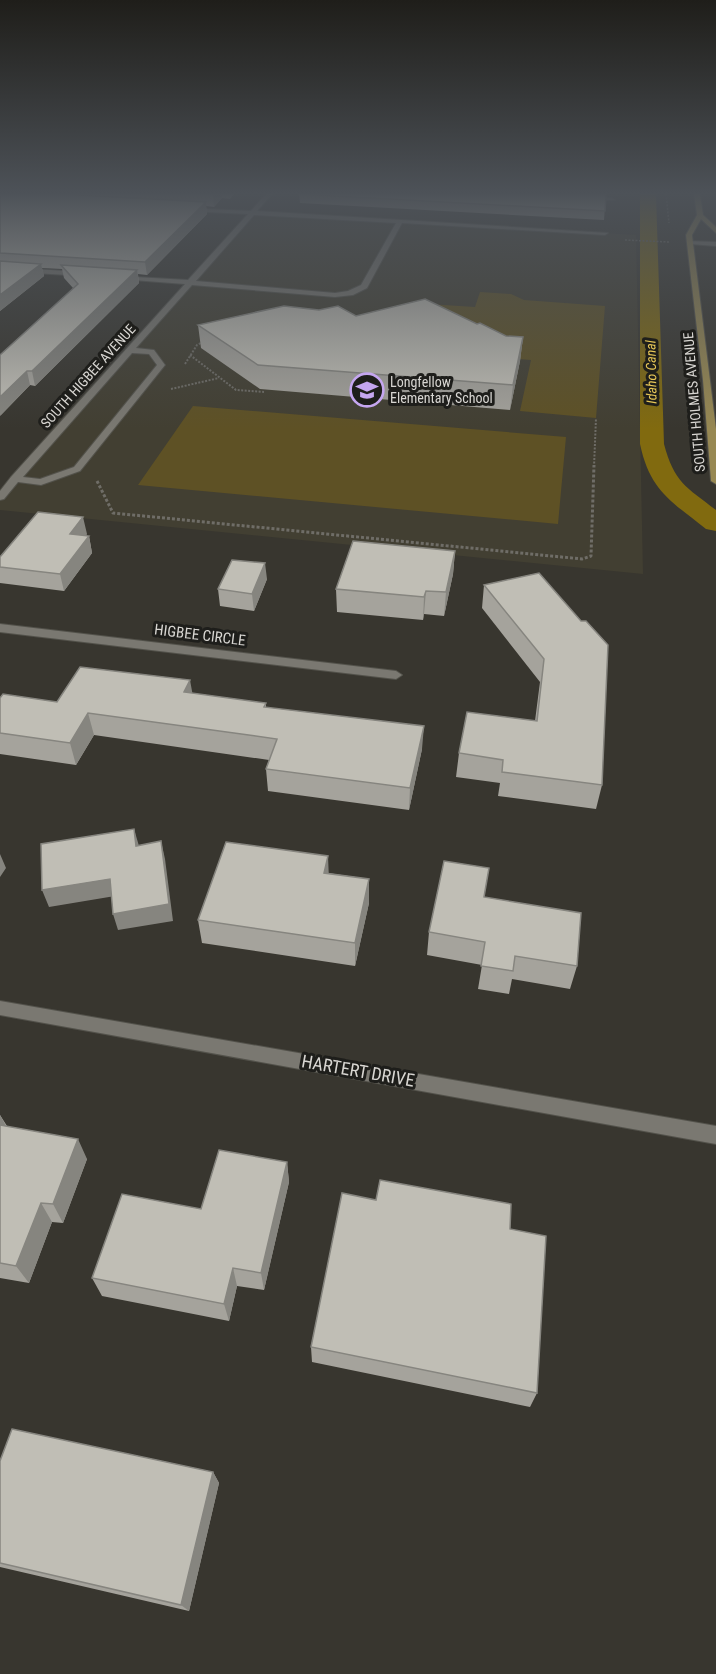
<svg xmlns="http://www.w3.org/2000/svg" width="716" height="1674" font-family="'Roboto Condensed',sans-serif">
  <rect width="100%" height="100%" fill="#38362f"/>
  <path fill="#423f32" d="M 251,213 L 636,235 L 643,574 L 0,510 L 0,498 Z"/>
  <path fill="#5e5125" d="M 480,292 L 511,294 L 524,300 L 605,306 L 596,418 L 520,411 L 531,360 L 505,358 L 428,304 L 475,307 Z
    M 193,406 L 566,437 L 558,524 L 138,485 Z"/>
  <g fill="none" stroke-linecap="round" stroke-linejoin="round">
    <path fill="#816a0f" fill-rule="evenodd" d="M 640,194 L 656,194 L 664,444 C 674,482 686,487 716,510 L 716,531 L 706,529 C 671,501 650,491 640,444 Z"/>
    <g stroke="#53524b" stroke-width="2">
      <path id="minor" d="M 266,194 L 272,194 L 257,211 L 608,233 L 605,235 L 402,223 L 367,288 L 353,295 L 335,297 L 192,285 L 136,348 L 154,350 L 165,365 L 80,471 L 41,485 L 18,482 L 4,499 L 0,500 L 0,491 L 11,477 L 185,284 L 120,279 L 118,276 L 188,280 L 248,214 L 186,211 L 184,208 L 251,211 ZM 254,215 L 396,223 L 361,285 L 348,291 L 335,293 L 196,281 ZM 132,353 L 149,354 L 157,365 L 74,467 L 40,479 L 23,477 Z
        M 583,197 L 612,198 L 615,200 L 585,200 Z
        M 688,241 L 716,242 L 716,246 L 690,244 Z
        M 0,267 L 84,272 L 87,274 L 84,276 L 0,271 Z
        M 0,624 L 396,671 L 402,675 L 396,679 L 0,632 Z
        M 0,1001 L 716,1126 L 716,1144 L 0,1015 Z"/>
    </g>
    <g stroke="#53524b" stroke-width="2">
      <path id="major" d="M 694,194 L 700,194 L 703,215 L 716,227 L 716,233 L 701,219 L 692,235 L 716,429 L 716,484 L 711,481 L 703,380 L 686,235 L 697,215 Z"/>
    </g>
    <path stroke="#6f6d67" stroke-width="1.5" stroke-dasharray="2 1.5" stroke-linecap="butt" d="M 666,194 L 669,223
      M 625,240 L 669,242"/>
    <path stroke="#6f6d67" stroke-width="2" stroke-dasharray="2 1.5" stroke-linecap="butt" d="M 190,355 L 236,390 L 264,392
      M 185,364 L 197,345 L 203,342
      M 171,389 L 219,378
      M 594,467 L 596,418"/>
    <path stroke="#6f6d67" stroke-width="3" stroke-dasharray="3 2" stroke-linecap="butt" d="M 97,481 L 113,513 L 582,559 L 591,556 L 594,465"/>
    <use href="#minor" fill="#7a7871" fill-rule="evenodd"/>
    <use href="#major" fill="#978853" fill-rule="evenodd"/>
  </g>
  <path fill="#a5a39c" d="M 0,194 L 234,194 L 230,199 L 222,198 L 214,207 L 206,206 L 207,214 L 147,275 L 138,274 L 139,283 L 35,386 L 30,385 L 0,416 L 73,288 L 64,278 L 62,269 L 42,268 L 44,276 L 0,311 Z
    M 299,194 L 606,194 L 604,220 L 300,203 Z
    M 356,316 L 477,324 L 506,336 L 523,337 L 520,361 L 510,410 L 260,389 L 201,348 L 198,325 Z
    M 87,534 L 85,536 L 89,536 L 92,553 L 64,591 L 0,583 L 0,557 Z
    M 455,551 L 453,574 L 444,616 L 424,614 L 423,620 L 337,612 L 336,589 Z
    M 539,573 L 602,785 L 596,809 L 498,796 L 500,783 L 456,777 L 459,753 L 535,721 L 540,682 L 482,608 L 484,585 Z
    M 267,579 L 254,611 L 220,606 L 218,589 Z
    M 192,693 L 266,703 L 266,707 L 422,749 L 409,810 L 268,791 L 266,769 L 269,760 L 94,735 L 76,765 L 0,754 L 0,698 L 57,702 Z
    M 328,873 L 369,879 L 369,903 L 355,966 L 202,943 L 198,920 Z
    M 485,897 L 577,966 L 570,989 L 512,979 L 509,994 L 478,989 L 482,965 L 427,955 L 429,932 Z
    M 0,1115 L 7,1126 L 87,1159 L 63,1223 L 52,1222 L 29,1283 L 0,1278 Z
    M 287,1162 L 289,1182 L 264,1290 L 237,1286 L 229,1321 L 102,1296 L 92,1278 L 201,1209 Z
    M 510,1229 L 537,1393 L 530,1407 L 312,1362 L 311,1347 Z
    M 0,1461 L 213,1472 L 219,1483 L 189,1611 L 0,1567 Z"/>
  <path fill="#86857f" d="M 214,194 L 222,194 L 222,198 L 214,207 L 213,195 Z
    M 206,202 L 207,214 L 147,275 L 145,262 Z
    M 41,264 L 44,276 L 0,311 L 0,295 Z
    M 137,270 L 139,283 L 35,386 L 32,371 Z
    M 523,337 L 520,361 L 510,410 L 513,385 Z
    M 27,371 L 30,385 L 0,416 L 0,397 Z
    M 83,517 L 87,534 L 74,551 L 70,534 Z
    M 89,536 L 92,553 L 64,591 L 60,574 Z
    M 455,551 L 453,574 L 444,616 L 446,592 Z
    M 265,563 L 267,579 L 254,611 L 252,594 Z
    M 426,591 L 424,614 L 423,620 L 424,597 Z
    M 190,680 L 194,702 L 184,692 Z
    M 88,713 L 94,735 L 76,765 L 70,743 Z
    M 424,726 L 422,749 L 409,810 L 410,788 Z
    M 134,829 L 139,846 L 136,846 Z
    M 161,841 L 165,859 L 173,921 L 118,930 L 113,914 Z
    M 0,854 L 6,868 L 0,877 Z
    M 328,856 L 329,880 L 324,873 Z
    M 110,879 L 115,896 L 49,907 L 42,890 Z
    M 369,879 L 369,903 L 355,966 L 355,943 Z
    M 0,1115 L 11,1135 L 0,1133 Z
    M 78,1139 L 87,1159 L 63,1223 L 53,1204 Z
    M 287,1162 L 289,1182 L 264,1290 L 261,1273 Z
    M 41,1203 L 52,1222 L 29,1283 L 16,1266 Z
    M 233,1268 L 237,1286 L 229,1321 L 224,1304 Z
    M 213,1472 L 219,1483 L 189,1611 L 181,1605 Z"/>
  <path fill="#c0beb5" stroke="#86857f" stroke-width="1.5" d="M 0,194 L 58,194 L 206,202 L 145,262 L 0,253 Z
    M 299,194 L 593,194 L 606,195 L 605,211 Z
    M 0,261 L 41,264 L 0,295 Z
    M 61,265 L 137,270 L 32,371 L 27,371 L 0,397 L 0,355 L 78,284 Z
    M 425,299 L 477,324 L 480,323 L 506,336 L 523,337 L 513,385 L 258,365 L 198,325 L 284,306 L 319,310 L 338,306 L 356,316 Z
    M 38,512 L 83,517 L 70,534 L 89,536 L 60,574 L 0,567 L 0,557 Z
    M 353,541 L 455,551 L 446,592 L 426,591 L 424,597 L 336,589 Z
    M 232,560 L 265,563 L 252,594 L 218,589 Z
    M 539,573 L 581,621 L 586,621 L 608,645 L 602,785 L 502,772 L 503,760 L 459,753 L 467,712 L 537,721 L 544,659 L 484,585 Z
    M 80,667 L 190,680 L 184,692 L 266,703 L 264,707 L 424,726 L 410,788 L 266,769 L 277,739 L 88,713 L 70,743 L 0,733 L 0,698 L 3,694 L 57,702 Z
    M 134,829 L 136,846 L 161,841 L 169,904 L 113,914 L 110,879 L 42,890 L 41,844 Z
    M 226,842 L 328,856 L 324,873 L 369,879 L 355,943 L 198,920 Z
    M 444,861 L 489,868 L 484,897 L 581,913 L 577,966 L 515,956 L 513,971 L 481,966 L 485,942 L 429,932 Z
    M 0,1125 L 78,1139 L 53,1204 L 41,1203 L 16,1266 L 0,1263 Z
    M 219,1150 L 287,1162 L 261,1273 L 233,1268 L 224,1304 L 92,1278 L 122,1194 L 201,1209 Z
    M 380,1180 L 511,1204 L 510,1229 L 546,1236 L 537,1393 L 311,1347 L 342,1193 L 376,1200 Z
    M 12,1429 L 213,1472 L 181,1605 L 0,1563 L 0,1461 Z"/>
  <linearGradient id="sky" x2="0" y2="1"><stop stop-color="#1f1e1a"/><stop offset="0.45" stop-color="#4d5258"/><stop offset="1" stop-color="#4d5258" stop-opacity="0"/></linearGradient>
  <rect width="716" height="429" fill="url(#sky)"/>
  <defs>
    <g id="school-ring" transform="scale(1.725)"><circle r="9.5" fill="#1e1e1b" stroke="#c5a6f0" stroke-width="1.5"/><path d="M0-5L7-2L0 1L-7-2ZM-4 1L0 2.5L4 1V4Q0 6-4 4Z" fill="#c5a6f0"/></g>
  </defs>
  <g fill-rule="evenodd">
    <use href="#school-ring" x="367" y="390"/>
  </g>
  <g text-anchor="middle" stroke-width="6" stroke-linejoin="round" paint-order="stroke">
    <g font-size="14" font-style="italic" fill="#e6c657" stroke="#1e1e1b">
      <text transform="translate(651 372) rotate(-91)" y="5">Idaho Canal</text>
    </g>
    <g font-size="14" fill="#d8d6d2" stroke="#1e1e1b">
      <text transform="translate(88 376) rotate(-48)" y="5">SOUTH HIGBEE AVENUE</text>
      <text transform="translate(694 402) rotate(-95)" y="5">SOUTH HOLMES AVENUE</text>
    </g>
    <g font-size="14" fill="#d8d6d2" stroke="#1e1e1b" text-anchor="start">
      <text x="390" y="387">Longfellow<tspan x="390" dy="16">Elementary School</tspan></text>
    </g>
    <g font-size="15" fill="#d8d6d2" stroke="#1e1e1b">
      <text transform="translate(200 635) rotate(7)" y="5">HIGBEE CIRCLE</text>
    </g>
    <g font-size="18" fill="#d8d6d2" stroke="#1e1e1b">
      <text transform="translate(358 1071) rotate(10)" y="6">HARTERT DRIVE</text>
    </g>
  </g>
</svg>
